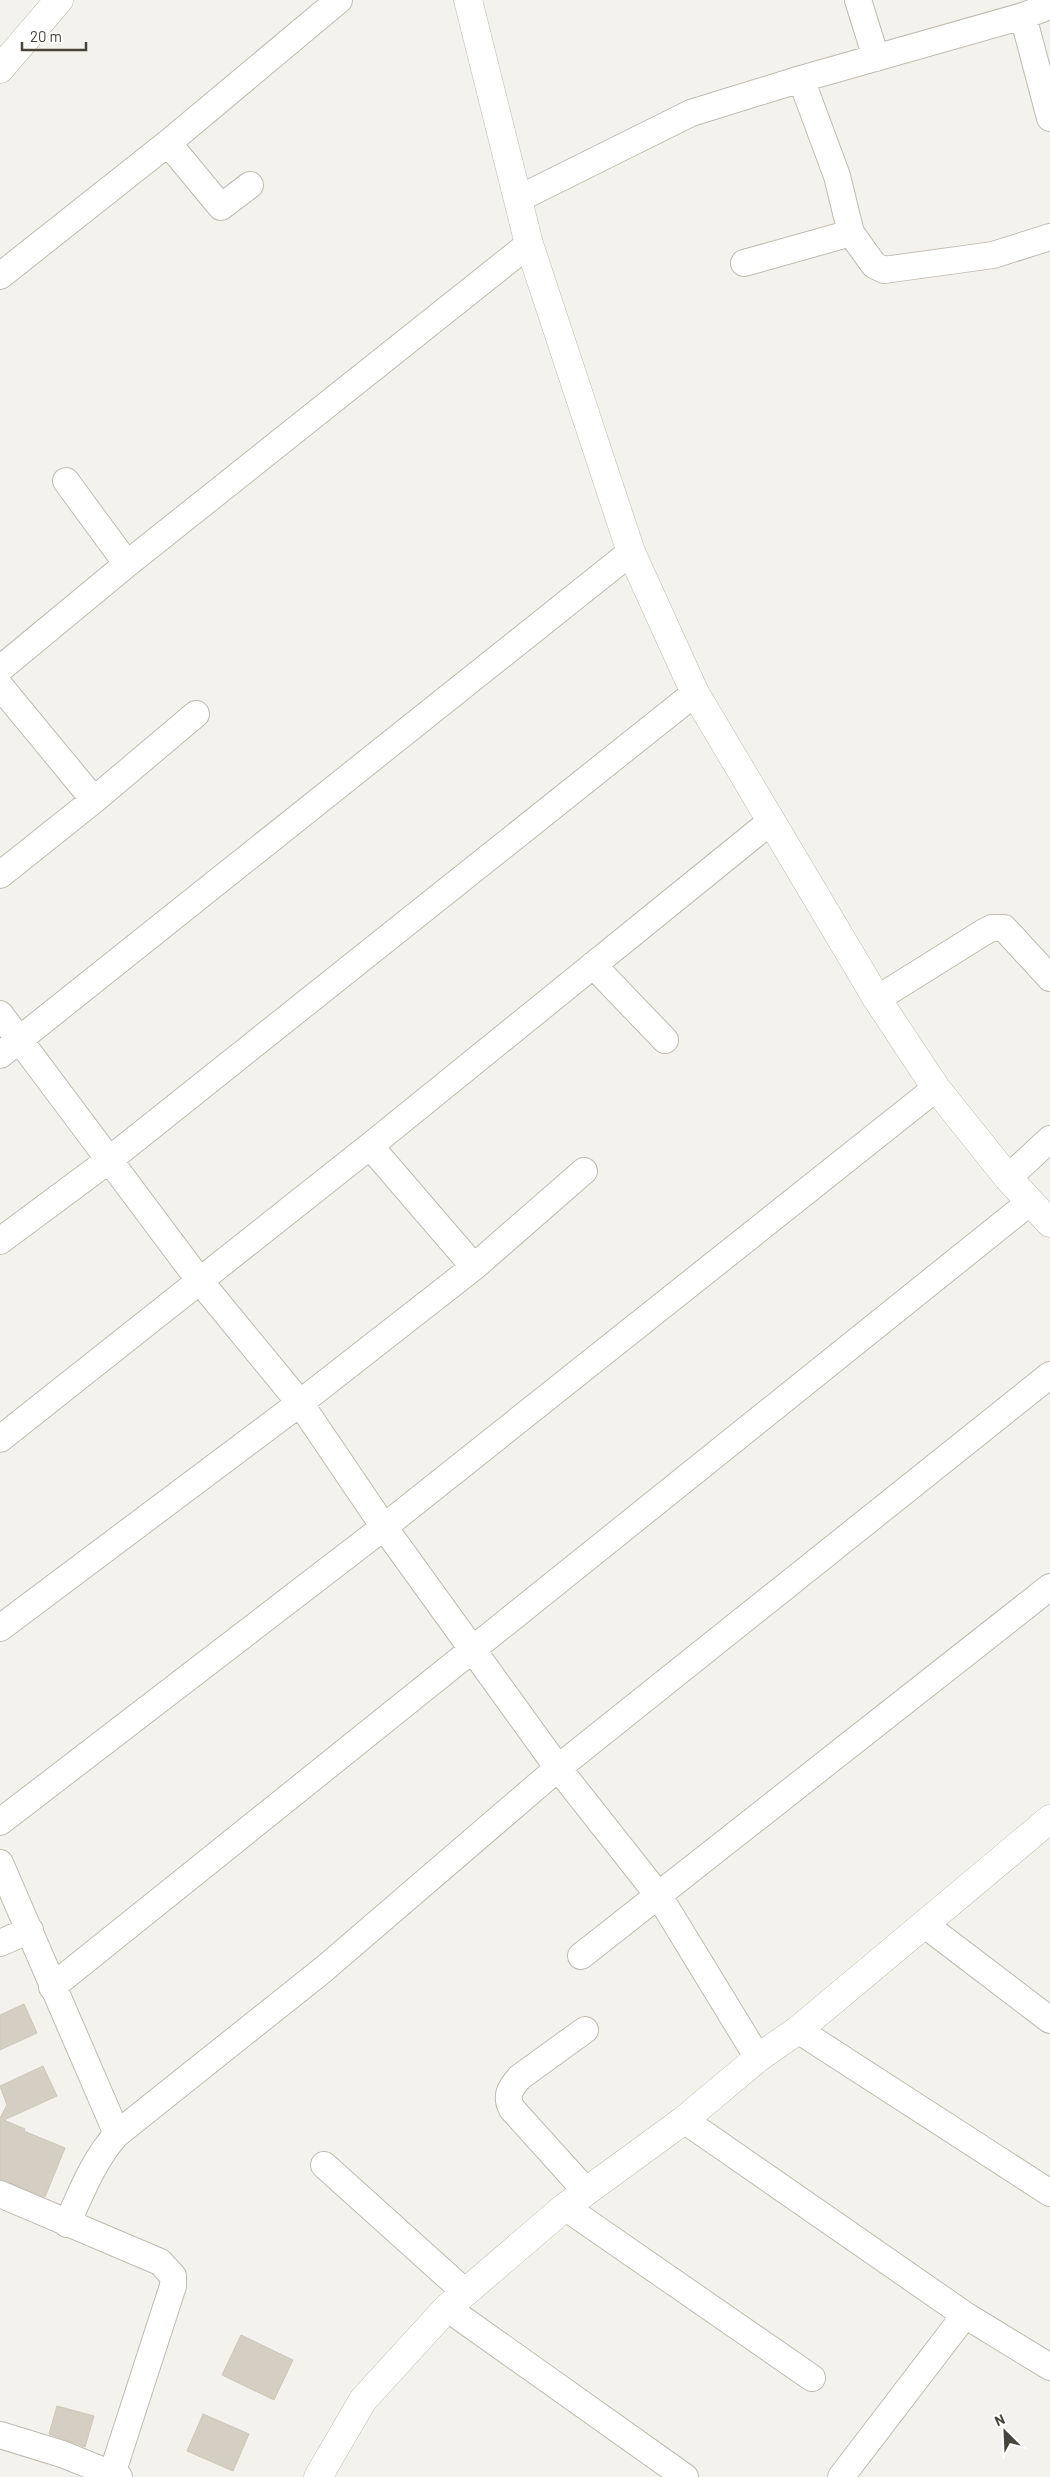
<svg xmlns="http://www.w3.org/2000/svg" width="1050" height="2477" font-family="Barlow,sans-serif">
  <rect width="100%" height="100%" fill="#f4f2ec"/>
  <path fill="#d4cfc2" stroke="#cfc7b6" d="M 24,2004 L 37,2033 L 0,2050 L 0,2015 Z
    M 43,2066 L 57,2096 L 4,2120 L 25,2129 L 24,2131 L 65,2148 L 45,2197 L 0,2179 L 0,2118 L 7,2105 L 0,2086 Z
    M 241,2335 L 293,2360 L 274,2400 L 222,2375 Z
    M 57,2406 L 94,2416 L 85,2447 L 49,2434 Z
    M 203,2414 L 249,2434 L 233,2471 L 187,2451 Z"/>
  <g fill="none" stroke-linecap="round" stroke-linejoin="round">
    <g stroke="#bfbbaf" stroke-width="28">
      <path id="minor" d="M 858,0 L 876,58
        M 1023,16 L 1050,118
        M 168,143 L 221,207 L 250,185
        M 518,199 L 691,113 L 801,79 L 1023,16 L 1050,6
        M 851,233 L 874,265 L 884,270 L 993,255 L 1050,237
        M 744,263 L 851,233 L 837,176 L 801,79
        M 0,276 L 168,143 L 339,0
        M 66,481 L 127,564
        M 0,669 L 127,564 L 529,244
        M 0,686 L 94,800 L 196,714
        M 0,875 L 94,800
        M 593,965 L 665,1040
        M 877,999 L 984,932 L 992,928 L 1004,928 L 1050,978
        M 0,1014 L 199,1280 L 300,1403 L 384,1527 L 558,1768 L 659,1896 L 758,2058
        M 0,1055 L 631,552
        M 370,1146 L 474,1267
        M 1008,1178 L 1050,1139
        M 0,1241 L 109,1160 L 695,693
        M 0,1439 L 370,1146 L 770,822
        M 0,1628 L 300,1403 L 474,1267 L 584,1171
        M 0,1822 L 384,1527 L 936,1088
        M 0,1863 L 117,2134
        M 924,1924 L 1050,2020
        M 0,1943 L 30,1930
        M 581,1956 L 1050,1587
        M 52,1987 L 1030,1202
        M 585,2030 L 520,2077 C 510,2088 505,2096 512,2109 L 586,2191
        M 798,2030 L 1050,2193
        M 684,2120 L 965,2315 L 1050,2367
        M 324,2165 L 465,2292
        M 0,2194 L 160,2262 L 173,2276 L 173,2286 L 112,2474
        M 565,2207 L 812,2378
        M 67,2224 C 81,2193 94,2159 117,2134 L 324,1969 L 558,1768 L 1050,1375
        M 447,2308 L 685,2477
        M 0,2435 L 62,2454 L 119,2477
        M 841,2477 L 965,2315"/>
    </g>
    <g stroke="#bfbbaf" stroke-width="29">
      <path id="tertiary" d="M 468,0 L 529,244 L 631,552 L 695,693 L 877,999 L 936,1088 L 1008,1178 L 1050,1223
        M 0,69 L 59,0
        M 318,2477 L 363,2400 L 447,2308 L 565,2207 L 684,2120 L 758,2058 L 798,2030 L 1050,1819"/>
    </g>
    <use href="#minor" stroke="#fff" stroke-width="26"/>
    <use href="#tertiary" stroke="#fff" stroke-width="28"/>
  </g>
  <g transform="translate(1005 2432) rotate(336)" stroke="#ffffff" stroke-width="4" paint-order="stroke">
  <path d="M0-4L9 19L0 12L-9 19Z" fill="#48443a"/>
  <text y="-8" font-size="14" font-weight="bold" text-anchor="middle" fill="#48443a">N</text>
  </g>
  <path d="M22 42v8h64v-8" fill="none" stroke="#48443a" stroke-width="2.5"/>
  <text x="30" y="42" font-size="15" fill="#48443a" stroke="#ffffff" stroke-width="4" paint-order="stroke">20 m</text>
</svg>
